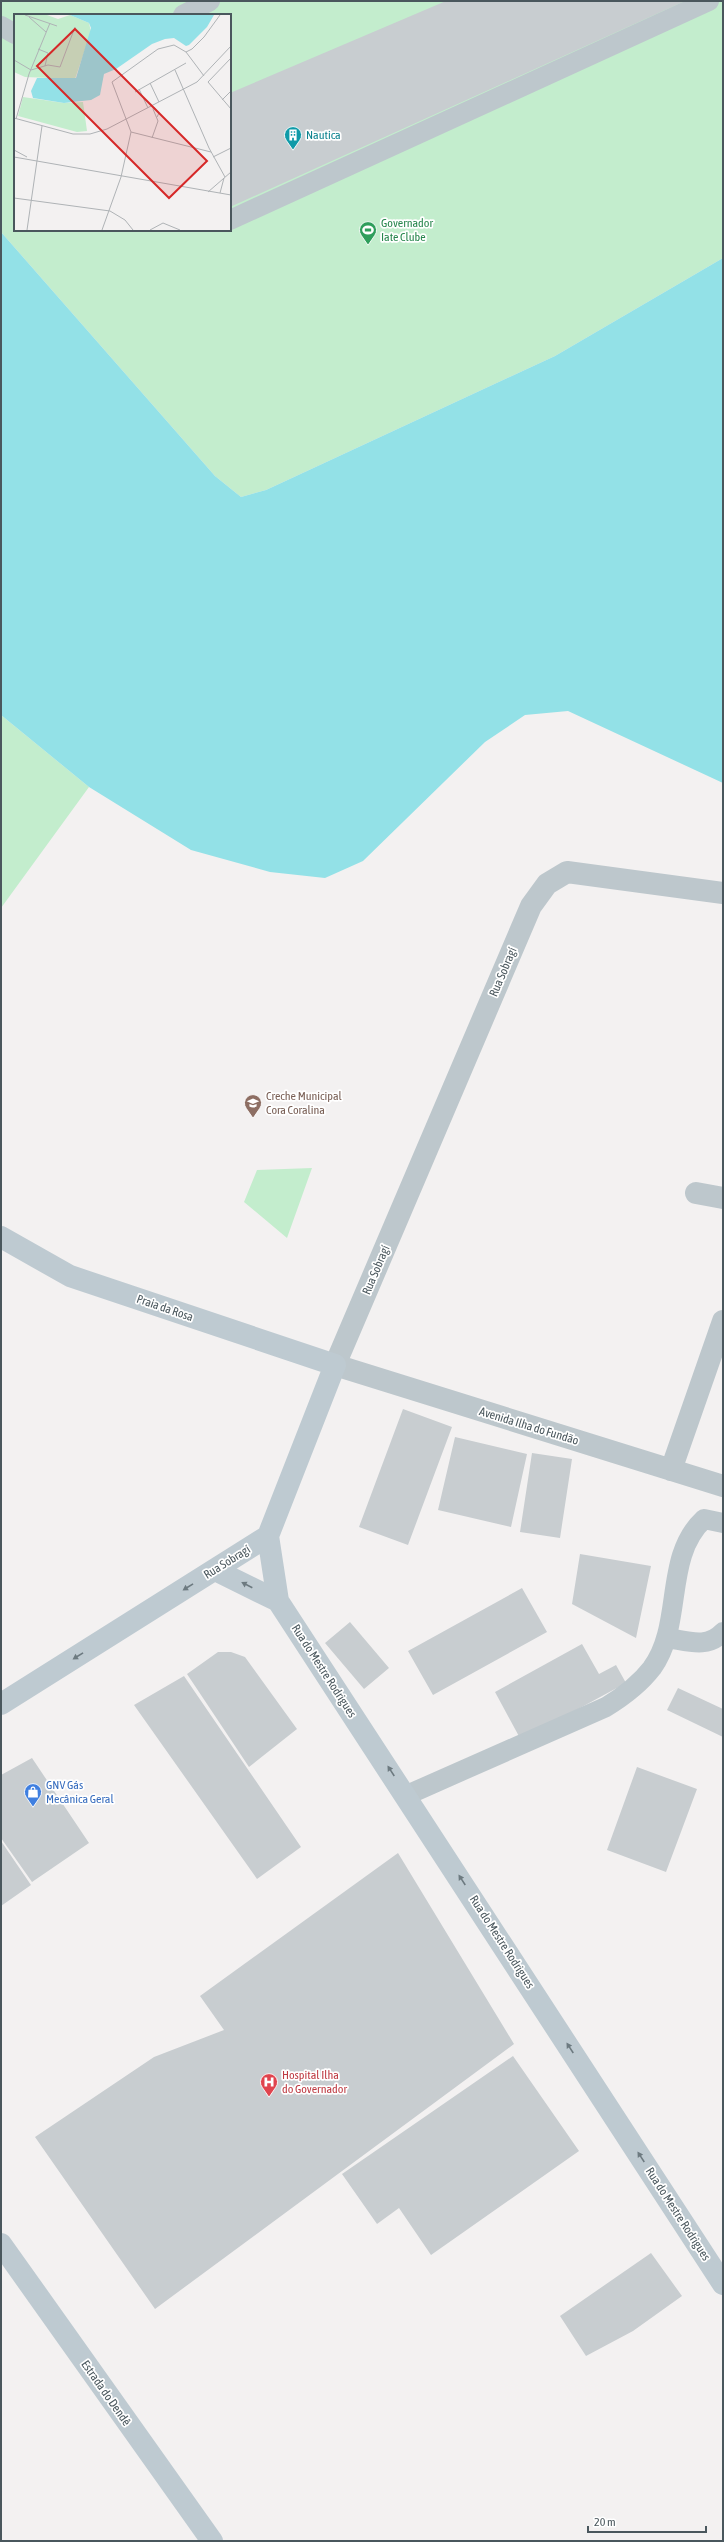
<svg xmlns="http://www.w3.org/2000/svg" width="724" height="2542" font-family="'Asap Condensed',sans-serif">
  <rect width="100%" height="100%" fill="#f3f1f1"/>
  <path fill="#c3edcd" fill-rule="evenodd" d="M 1,1 L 723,1 L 723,258 L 555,356 L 266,490 L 241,497 L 215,476 L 1,232 ZM 15,15 L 230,15 L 230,230 L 15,230 Z
    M 1,715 L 89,787 L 1,908 Z
    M 312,1168 L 287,1238 L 244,1202 L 257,1170 Z"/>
  <path fill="#93e1e7" d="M 1,232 L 215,476 L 241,497 L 266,490 L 555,356 L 723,258 L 723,783 L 568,711 L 525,715 L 485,742 L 363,861 L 325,878 L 270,872 L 191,850 L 89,787 L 1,715 Z"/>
  <path fill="#c8cdd0" d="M 446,1 L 685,1 L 230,207 L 230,93 Z
    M 403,1409 L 452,1427 L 408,1545 L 359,1527 Z
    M 455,1437 L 527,1454 L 511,1527 L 438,1510 Z
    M 532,1453 L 572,1459 L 560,1538 L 520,1532 Z
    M 580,1554 L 651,1566 L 636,1638 L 572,1604 Z
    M 522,1588 L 547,1632 L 433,1695 L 408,1651 Z
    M 350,1622 L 389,1668 L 364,1689 L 325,1643 Z
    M 582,1644 L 599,1674 L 616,1665 L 626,1683 L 521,1740 L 495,1692 Z
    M 218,1652 L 231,1652 L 245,1657 L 297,1729 L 249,1767 L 187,1674 Z
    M 184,1676 L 301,1847 L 257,1879 L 134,1705 Z
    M 678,1688 L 723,1709 L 723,1737 L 667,1710 Z
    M 32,1758 L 89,1843 L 32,1882 L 1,1838 L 1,1775 Z
    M 637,1767 L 697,1789 L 666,1872 L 607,1850 Z
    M 1,1841 L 31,1885 L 1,1906 Z
    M 398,1853 L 514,2044 L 155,2309 L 35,2137 L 154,2057 L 224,2030 L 200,1996 Z
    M 513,2056 L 579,2151 L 431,2255 L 399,2208 L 377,2224 L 342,2174 Z
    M 651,2253 L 682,2296 L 633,2331 L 586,2356 L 560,2316 Z"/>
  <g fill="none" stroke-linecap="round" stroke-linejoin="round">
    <path stroke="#bdc7cc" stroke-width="20" d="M 183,15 L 210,1
      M 1,26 L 15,34
      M 230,220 L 709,1
      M 667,1638 C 688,1641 707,1649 723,1632
      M 407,1795 L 606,1707 C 624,1696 639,1685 652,1668 C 684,1624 663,1557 704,1519 L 723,1523"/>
    <path stroke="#bdc7cc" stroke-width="22" d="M 723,893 L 567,872 L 547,884 L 531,906 L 335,1365 L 723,1486
      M 696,1193 L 723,1198
      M 671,1470 L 723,1321"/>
    <path stroke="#becad1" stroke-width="22" d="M 1,1237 L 70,1276 L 335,1365 L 268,1536 L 1,1704
      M 268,1536 L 278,1601 L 723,2284
      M 215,1570 L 278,1601
      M 1,2244 L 212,2541"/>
  </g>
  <defs><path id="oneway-solid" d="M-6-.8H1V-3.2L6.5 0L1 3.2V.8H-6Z"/></defs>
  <g fill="#6d7a80">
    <use href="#oneway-solid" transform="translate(247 1585) rotate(-153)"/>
    <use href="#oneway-solid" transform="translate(188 1587) rotate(148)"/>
    <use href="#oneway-solid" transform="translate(78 1656) rotate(148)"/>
    <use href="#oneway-solid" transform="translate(391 1771) rotate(-123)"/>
    <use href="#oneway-solid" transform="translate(462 1880) rotate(-123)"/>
    <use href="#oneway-solid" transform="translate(570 2048) rotate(-123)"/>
    <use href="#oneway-solid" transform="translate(641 2157) rotate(-123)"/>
  </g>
  <defs>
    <g id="building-pin" transform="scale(0.9)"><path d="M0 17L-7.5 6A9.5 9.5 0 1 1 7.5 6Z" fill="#0f9aa8" stroke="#fff"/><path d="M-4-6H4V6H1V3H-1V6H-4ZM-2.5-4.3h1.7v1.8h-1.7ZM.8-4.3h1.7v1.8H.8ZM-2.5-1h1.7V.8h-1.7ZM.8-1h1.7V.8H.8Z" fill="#fff"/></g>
    <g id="stadium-pin" transform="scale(0.9)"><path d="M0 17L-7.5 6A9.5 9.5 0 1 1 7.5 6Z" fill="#2e9e5b" stroke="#fff"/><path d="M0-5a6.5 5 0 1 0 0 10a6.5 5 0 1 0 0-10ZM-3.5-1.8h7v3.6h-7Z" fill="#fff"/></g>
    <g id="school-pin" transform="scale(0.9)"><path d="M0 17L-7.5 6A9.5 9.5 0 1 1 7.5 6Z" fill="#8d6e63" stroke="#fff"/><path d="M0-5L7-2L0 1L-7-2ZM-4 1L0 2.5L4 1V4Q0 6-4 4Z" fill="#fff"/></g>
    <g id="shop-pin" transform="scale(0.9)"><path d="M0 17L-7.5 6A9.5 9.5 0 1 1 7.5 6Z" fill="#3f7fe0" stroke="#fff"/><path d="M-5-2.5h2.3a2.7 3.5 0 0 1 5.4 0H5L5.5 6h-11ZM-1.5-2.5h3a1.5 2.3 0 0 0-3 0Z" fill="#fff"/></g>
    <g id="hospital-pin" transform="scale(0.9)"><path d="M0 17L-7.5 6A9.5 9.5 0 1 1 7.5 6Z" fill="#e0444e" stroke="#fff"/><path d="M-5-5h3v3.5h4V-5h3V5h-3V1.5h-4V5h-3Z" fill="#fff"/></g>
  </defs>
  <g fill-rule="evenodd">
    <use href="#building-pin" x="293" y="135"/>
    <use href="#stadium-pin" x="368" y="230"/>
    <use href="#school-pin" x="253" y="1103"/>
    <use href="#shop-pin" x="33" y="1792"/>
    <use href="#hospital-pin" x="269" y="2082"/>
  </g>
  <g text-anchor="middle" stroke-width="3.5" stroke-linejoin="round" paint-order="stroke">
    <g font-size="12" fill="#0d838f" stroke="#fff" text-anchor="start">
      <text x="306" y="139">Nautica</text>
    </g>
    <g font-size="12" fill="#27864d" stroke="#fff" text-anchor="start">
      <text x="381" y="227">Governador<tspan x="381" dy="14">Iate Clube</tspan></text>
    </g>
    <g font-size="12" fill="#4a575d" stroke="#fff">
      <text transform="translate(503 972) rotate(-67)" y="4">Rua Sobragí</text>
      <text transform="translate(376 1270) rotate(-67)" y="4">Rua Sobragí</text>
      <text transform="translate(165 1308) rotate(19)" y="4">Praia da Rosa</text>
      <text transform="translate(529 1426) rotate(17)" y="4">Avenida Ilha do Fundão</text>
      <text transform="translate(227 1562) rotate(-32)" y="4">Rua Sobragí</text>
      <text transform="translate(324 1671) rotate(57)" y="4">Rua do Mestre Rodrigues</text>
      <text transform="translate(502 1942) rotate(57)" y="4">Rua do Mestre Rodrigues</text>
      <text transform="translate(678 2214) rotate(57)" y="4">Rua do Mestre Rodrigues</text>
      <text transform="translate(106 2393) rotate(55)" y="4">Estrada do Dendê</text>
    </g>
    <g font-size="12" fill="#785e54" stroke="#fff" text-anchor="start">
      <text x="266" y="1100">Creche Municipal<tspan x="266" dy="14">Cora Coralina</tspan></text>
    </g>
    <g font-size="12" fill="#366cbe" stroke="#fff" text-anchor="start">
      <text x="46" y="1789">GNV Gás<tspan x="46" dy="14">Mecânica Geral</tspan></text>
    </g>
    <g font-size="12" fill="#be3a42" stroke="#fff" text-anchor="start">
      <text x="282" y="2079">Hospital Ilha<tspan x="282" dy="14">do Governador</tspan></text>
    </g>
  </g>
  <g transform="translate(14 14)">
    <rect width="217" height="217" fill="#f3f1f1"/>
    <path d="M 0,1 L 33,1 L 44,5 L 56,1 L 75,9 L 77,18 L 61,65 L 11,63 L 0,58 ZM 9,83 L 50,89 L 69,88 L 73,117 L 63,118 L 4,102 Z" fill="#c3edcd"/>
    <path d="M 56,1 L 200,1 L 193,13 L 175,31 L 172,32 L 160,24 L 151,25 L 138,30 L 102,55 L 90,60 L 86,81 L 77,86 L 50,89 L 19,84 L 17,77 L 23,64 L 62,64 L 77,14 L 75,9 Z" fill="#93e1e7"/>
    <path fill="none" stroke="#afb3b6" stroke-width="1" d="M 11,1 L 43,12M 15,3 L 32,18M 24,35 L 34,39 L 31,52M 172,38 L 190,62M 217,44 L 194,68 L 217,95M 0,46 L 17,56 L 34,51 L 46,53 L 61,13M 161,56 L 195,134 L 211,163M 136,69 L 145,88M 125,75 L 134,94M 121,78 L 172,49M 208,86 L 217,77M 0,104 L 59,120 L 76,120 L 93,115 L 183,68 L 217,32M 2,105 L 15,60 L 36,9M 117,118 L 197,138M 138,124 L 144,107 L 139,95 L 140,93 L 145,99 L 143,103M 0,136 L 13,143M 0,143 L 217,181M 199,143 L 217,134M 194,178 L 217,158M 206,179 L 210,164M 0,184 L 96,197 L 111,206 L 119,216M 13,216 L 28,112M 88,216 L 107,163 L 117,118 L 98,68 L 144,35 L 160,31 L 172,38 L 178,35 L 190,23 L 206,1M 136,216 L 149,209 L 166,216"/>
    <path fill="#d62828" fill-opacity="0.15" stroke="#d62828" stroke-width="2" d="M 61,15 L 193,147 L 155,184 L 23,52 Z"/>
    <rect width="217" height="217" fill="none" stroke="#4a575d" stroke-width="2"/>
  </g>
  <rect width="724" height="2542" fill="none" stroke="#4a575d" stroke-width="4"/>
  <path d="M588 2526v6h118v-6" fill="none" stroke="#4a575d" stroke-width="2"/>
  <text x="594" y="2526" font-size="12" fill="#4a575d" stroke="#ffffff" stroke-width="3" paint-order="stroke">20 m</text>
</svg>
